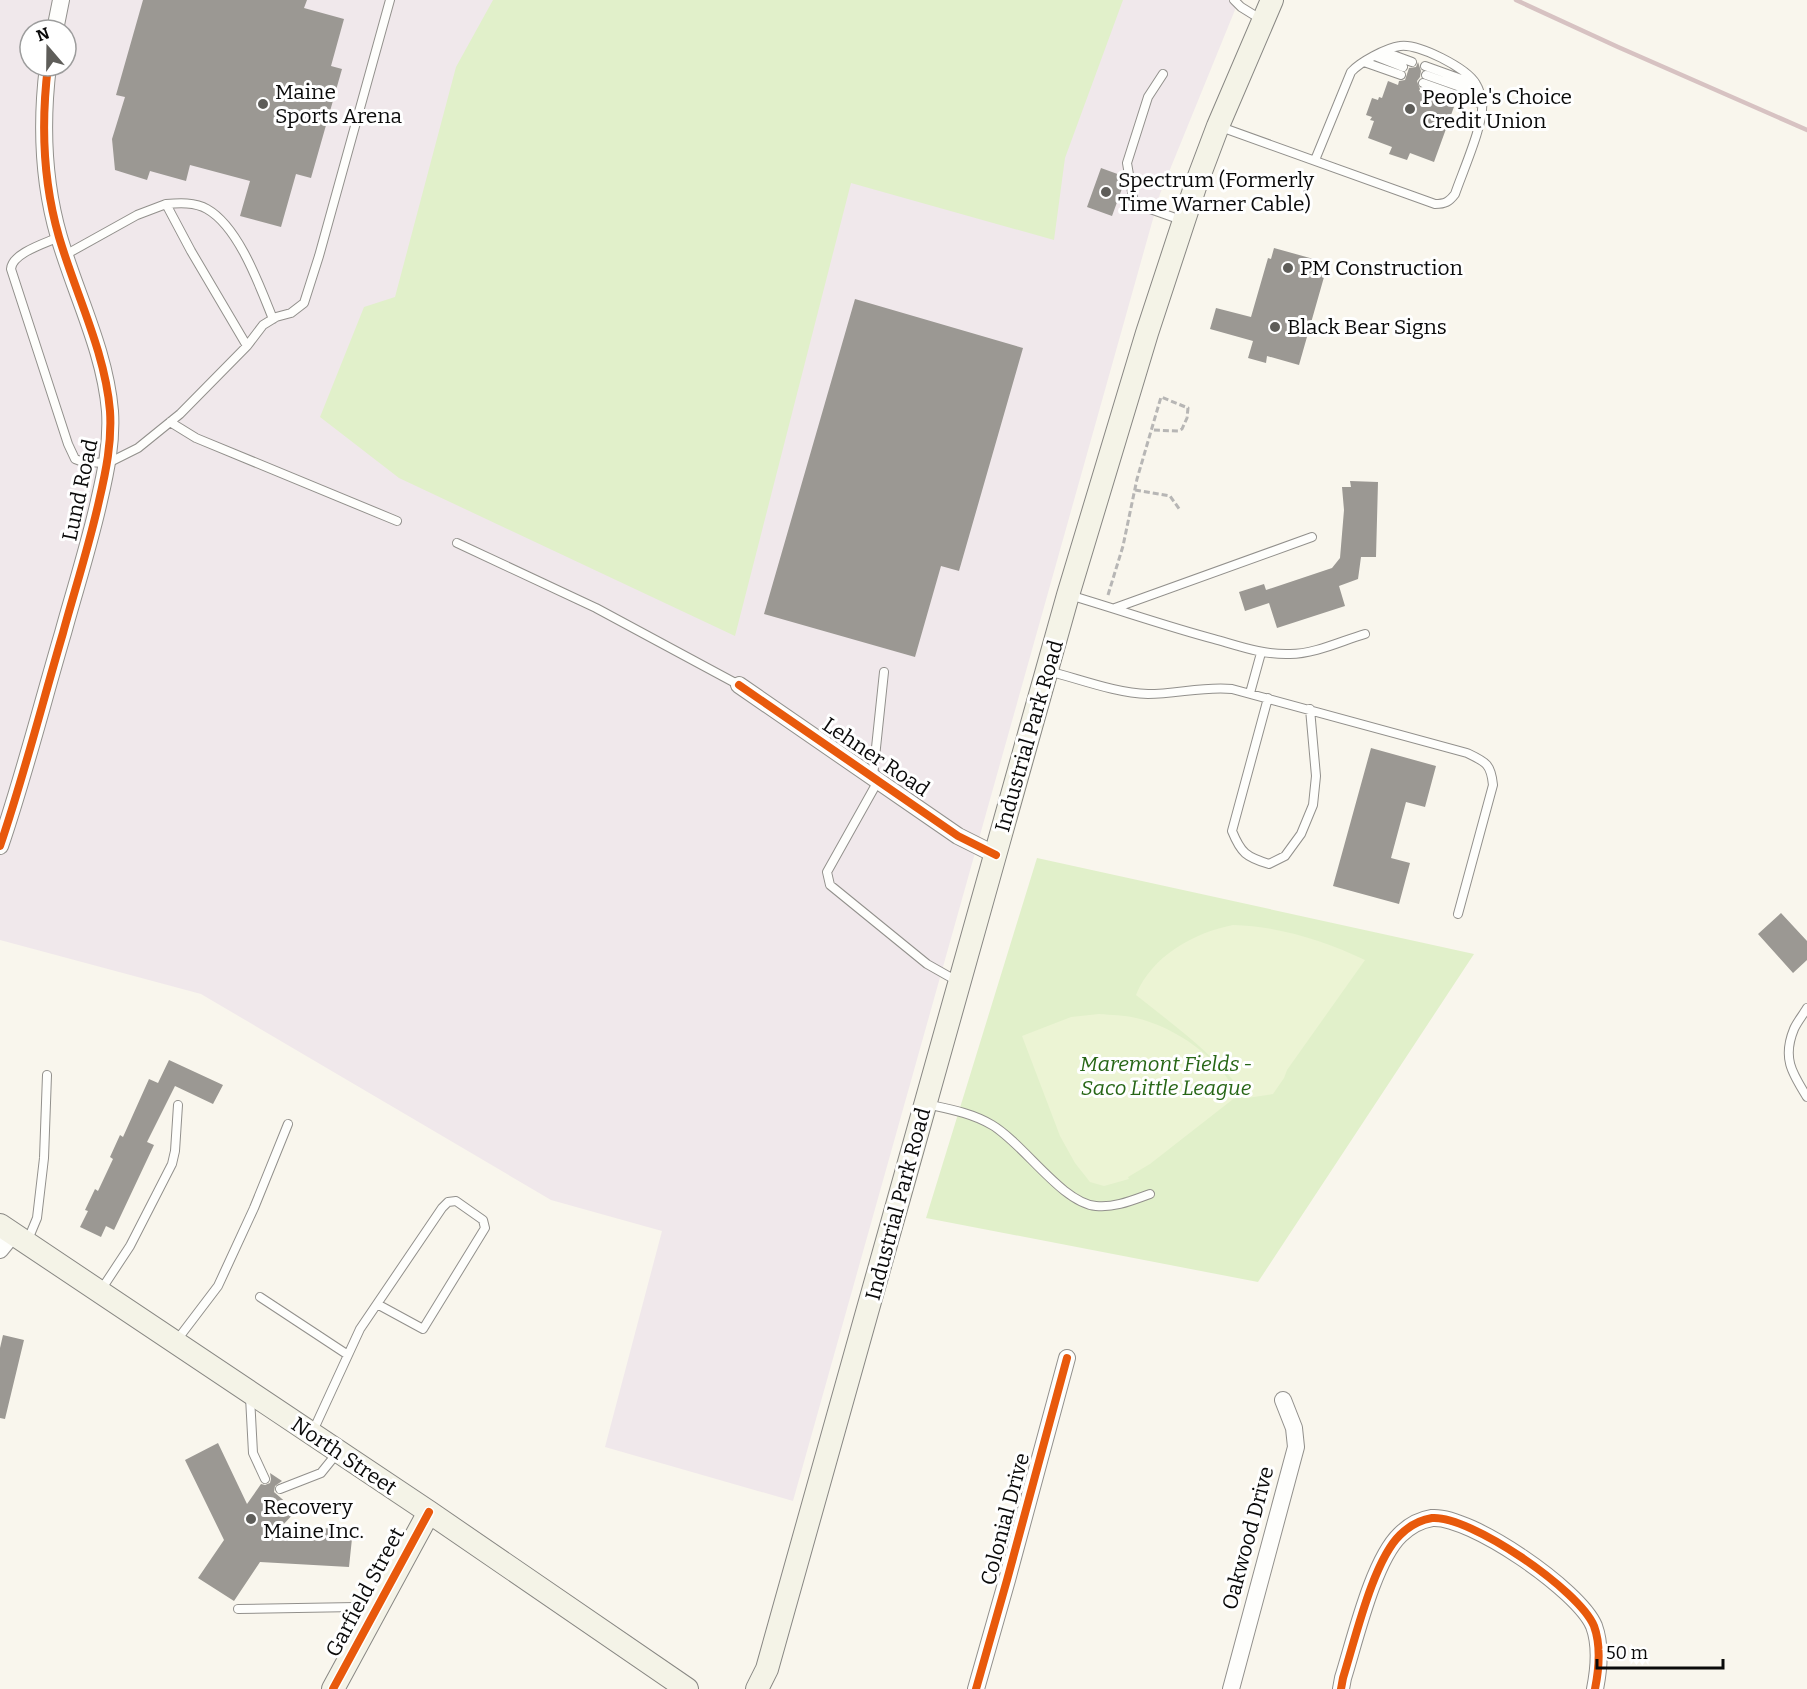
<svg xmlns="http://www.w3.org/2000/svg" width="1807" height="1689" font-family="Bitter,serif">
  <rect width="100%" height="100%" fill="#f9f6ed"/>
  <path fill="#f0e8eb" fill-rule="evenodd" d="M 0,0 L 1239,0 L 1160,194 L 793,1501 L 605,1447 L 662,1231 L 551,1200 L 201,994 L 0,940 ZM 30,30 L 66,30 L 66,66 L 30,66 Z"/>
  <path fill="#e1f0ca" d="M 493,0 L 1123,0 L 1065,158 L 1054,240 L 851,183 L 735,636 L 399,478 L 320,417 L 364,307 L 395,297 L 456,67 Z
    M 1037,858 L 1474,954 L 1258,1282 L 926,1218 Z"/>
  <path fill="#ecf4d4" d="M 1233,925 C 1278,926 1325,941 1365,960 L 1287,1070 L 1284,1078 L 1273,1094 L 1247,1098 C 1217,1056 1176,1027 1136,995 C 1152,956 1193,933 1233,925 Z
    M 1099,1014 C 1111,1015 1124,1015 1136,1018 C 1173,1026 1223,1059 1237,1096 L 1150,1164 L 1128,1177 L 1129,1179 L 1104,1186 L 1090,1182 L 1075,1163 L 1060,1136 L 1022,1036 L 1071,1017 Z"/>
  <path fill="#9b9893" d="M 143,0 L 307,0 L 304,8 L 344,19 L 331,66 L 342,69 L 311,178 L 296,174 L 281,227 L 240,216 L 250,181 L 190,165 L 186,181 L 150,171 L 147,180 L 115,170 L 112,139 L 125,97 L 116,95 Z
    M 1418,62 L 1421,71 L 1420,77 L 1417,81 L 1420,89 L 1419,91 L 1455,104 L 1434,162 L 1410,153 L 1407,160 L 1389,154 L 1392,147 L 1368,138 L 1374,121 L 1370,120 L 1372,117 L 1366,115 L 1372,98 L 1378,100 L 1379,97 L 1382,98 L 1388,81 L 1398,85 L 1399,81 L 1405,80 L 1409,68 L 1416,67 Z
    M 1101,168 L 1123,176 L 1124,183 L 1112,216 L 1087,207 Z
    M 1274,248 L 1328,263 L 1299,365 L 1267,356 L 1266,363 L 1248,358 L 1253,341 L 1210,329 L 1216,308 L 1251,317 L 1268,258 L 1271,259 Z
    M 855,299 L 1023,348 L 959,571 L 941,566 L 915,657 L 764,614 Z
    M 1350,481 L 1378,482 L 1376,557 L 1361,557 L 1358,579 L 1339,586 L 1345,606 L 1277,628 L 1269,603 L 1245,611 L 1239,592 L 1264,584 L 1266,590 L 1332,568 L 1340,558 L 1344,510 L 1342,487 L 1351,487 Z
    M 1371,748 L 1436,766 L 1425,807 L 1406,802 L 1391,858 L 1410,863 L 1399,904 L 1333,886 Z
    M 1781,913 L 1807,941 L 1807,960 L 1793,973 L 1758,934 Z
    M 169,1060 L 223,1085 L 213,1104 L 175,1086 L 147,1142 L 154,1145 L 114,1230 L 106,1226 L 101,1237 L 80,1227 L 88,1211 L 85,1210 L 95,1189 L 98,1191 L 113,1159 L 110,1157 L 120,1135 L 123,1137 L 149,1079 L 158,1083 Z
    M 3,1335 L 24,1340 L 5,1419 L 0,1418 L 0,1348 Z
    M 218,1443 L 247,1504 L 261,1484 L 265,1485 L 270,1483 L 271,1479 L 270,1473 L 282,1481 L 275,1486 L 274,1492 L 296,1511 L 281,1527 L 353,1529 L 349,1567 L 260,1562 L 234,1601 L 198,1578 L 224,1540 L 185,1460 Z"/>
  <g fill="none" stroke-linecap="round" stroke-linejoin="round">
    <g stroke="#92908c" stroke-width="10">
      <path id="lane" d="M 1234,0 L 1241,7 L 1262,20
        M 1385,52 L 1412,62
        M 1375,56 L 1403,67
        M 1364,62 L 1401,75
        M 1425,66 L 1475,84
        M 1163,74 L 1148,97 L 1127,163 L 1133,198 L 1136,204 L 1184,221
        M 1426,75 L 1480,94
        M 1423,83 L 1482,104
        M 1218,126 L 1435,204 C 1445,204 1449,202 1455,194 C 1462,173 1485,122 1482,102 C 1481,96 1479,89 1476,84 C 1467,68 1418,43 1400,46 C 1386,48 1360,62 1351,72 L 1315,160
        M 166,204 C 179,203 195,202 207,209 C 239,227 260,287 273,319
        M 59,237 C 46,243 12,253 11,269 L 68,444 L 75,459 L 83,462 L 108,463 L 138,448 L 180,414 L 247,346 L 191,251 L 166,204 L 137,215 L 65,255
        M 247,346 L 263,325 L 276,317 L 291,313 L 304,303 L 319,256 L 390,0
        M 170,422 L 196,438 L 397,521
        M 457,543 L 596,608 L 739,685
        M 1069,595 C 1117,609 1165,626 1214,639 C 1239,646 1263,655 1290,654 C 1315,654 1341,641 1365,634
        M 1115,608 L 1312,537
        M 1048,671 C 1080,679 1115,693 1148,694 C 1177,694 1204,686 1232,689 L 1467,753 C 1486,762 1491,764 1493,785 L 1458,914
        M 1250,693 L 1261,653
        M 1268,698 L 1232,831 C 1241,853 1246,857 1269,864 L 1285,856 L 1301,834 L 1313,805 L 1316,776 L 1310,709
        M 873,776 L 884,672
        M 878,781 L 827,872 L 830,885 L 927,964 L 957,981
        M 1807,1008 C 1803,1015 1797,1022 1794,1029 C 1782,1058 1792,1073 1807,1097
        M 926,1104 C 949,1109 972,1113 992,1125 C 1024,1144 1062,1203 1096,1206 C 1115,1208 1133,1200 1150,1194
        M 27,1242 L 37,1218 L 44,1158 L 47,1075
        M 101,1290 L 130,1246 L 172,1164 L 175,1151 L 178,1105
        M 260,1297 L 348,1355
        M 177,1340 L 218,1286 L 254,1208 L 288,1124
        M 250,1397 L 253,1453 L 265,1479
        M 313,1431 L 360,1329 L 442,1208 L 448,1202 L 456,1201 L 483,1220 L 485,1228 L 423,1329 L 377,1304
        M 280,1489 L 321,1473 L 338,1452
        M 238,1609 L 356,1607 L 374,1614"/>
    </g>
    <g stroke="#92908c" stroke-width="18">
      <path id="street" d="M 55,30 L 61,0
        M 739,685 L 958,836 L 996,855
        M 0,846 C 24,776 42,704 63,633 C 75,589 89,546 99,501 C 106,471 112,442 110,411 C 105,351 76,295 59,237 C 43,182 41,123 48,66
        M 0,1250 L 13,1234
        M 976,1689 L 1007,1580 L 1067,1358
        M 1231,1689 L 1296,1447 L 1294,1428 L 1283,1400
        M 1341,1689 L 1343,1678 C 1355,1640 1373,1561 1400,1535 C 1408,1527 1420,1520 1432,1518 C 1470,1515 1579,1590 1594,1626 C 1601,1645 1599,1669 1595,1689"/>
    </g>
    <g stroke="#888783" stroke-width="24">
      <path id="secondary" d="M 0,1225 L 429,1512 L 687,1689
        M 333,1689 L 429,1512
        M 757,1689 L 767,1669 L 1068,595 L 1147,333 L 1195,187 L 1218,126 L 1272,0"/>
    </g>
    <path stroke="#b7b6b5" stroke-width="3" stroke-dasharray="6 3" stroke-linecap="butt" d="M 1135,490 L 1170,496 L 1180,510
      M 1108,595 L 1123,546 L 1137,479 L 1161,397 L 1188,408 L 1187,418 L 1182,429 L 1178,431 L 1153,430"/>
    <use href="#lane" stroke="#fefefc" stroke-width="8"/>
    <use href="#street" stroke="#fefefc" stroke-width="16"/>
    <use href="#secondary" stroke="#f4f3e7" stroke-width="22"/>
    <path stroke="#d7c2c2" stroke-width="4.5" d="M 1516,0 L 1618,47 L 1807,130"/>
    <g stroke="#fff" stroke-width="11">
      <path id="cycleway" d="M 739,685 L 958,836 L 996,855
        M 0,846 C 24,776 42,704 63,633 C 75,589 89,546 99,501 C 106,471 112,442 110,411 C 105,351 76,295 59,237 C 43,182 41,123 48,66
        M 333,1689 L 429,1512
        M 976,1689 L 1007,1580 L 1067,1358
        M 1341,1689 L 1343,1678 C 1355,1640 1373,1561 1400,1535 C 1408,1527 1420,1520 1432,1518 C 1470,1515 1579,1590 1594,1626 C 1601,1645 1599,1669 1595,1689"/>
    </g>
    <use href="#cycleway" stroke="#e8590c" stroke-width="8"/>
  </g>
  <g fill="#5e5d59" stroke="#fff" stroke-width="2">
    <circle cx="263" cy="104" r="6"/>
    <circle cx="1410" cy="109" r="6"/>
    <circle cx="1106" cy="192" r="6"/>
    <circle cx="1288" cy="268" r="6"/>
    <circle cx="1275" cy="327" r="6"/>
    <circle cx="251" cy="1519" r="6"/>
  </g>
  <g text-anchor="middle" stroke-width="6" stroke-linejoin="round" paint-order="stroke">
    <g font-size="21" fill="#0a0a0a" stroke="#fff" text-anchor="start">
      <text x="275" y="99">Maine<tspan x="275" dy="24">Sports Arena</tspan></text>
      <text x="1422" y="104">People's Choice<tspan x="1422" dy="24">Credit Union</tspan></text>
      <text x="1118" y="187">Spectrum (Formerly<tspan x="1118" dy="24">Time Warner Cable)</tspan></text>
      <text x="1300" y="275">PM Construction</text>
      <text x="1287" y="334">Black Bear Signs</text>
      <text x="263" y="1514">Recovery<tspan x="263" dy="24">Maine Inc.</tspan></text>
    </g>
    <g font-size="21" fill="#0a0a0a" stroke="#fff">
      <text transform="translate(80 490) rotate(-78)" y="7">Lund Road</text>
      <text transform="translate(1029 736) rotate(-74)" y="7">Industrial Park Road</text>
      <text transform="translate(876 757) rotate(34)" y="7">Lehner Road</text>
      <text transform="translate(898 1204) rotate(-75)" y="7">Industrial Park Road</text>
      <text transform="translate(344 1456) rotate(34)" y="7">North Street</text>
      <text transform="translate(1005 1519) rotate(-75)" y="7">Colonial Drive</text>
      <text transform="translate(1248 1538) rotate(-75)" y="7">Oakwood Drive</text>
      <text transform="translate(365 1592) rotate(-62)" y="7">Garfield Street</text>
    </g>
    <g font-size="21" font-style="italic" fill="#276616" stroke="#fff">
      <text x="1166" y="1071">Maremont Fields -<tspan x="1166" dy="24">Saco Little League</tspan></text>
    </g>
  </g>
  <g transform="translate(48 48) rotate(340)"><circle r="28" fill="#ffffff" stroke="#9d9d9d" stroke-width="1.5"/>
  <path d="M0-4.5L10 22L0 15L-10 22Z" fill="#5e5d59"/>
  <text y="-9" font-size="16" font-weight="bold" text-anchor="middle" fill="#0a0a0a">N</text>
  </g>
  <path d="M1597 1659v9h126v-9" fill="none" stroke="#0a0a0a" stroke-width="3"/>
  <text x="1606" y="1659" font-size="18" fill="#0a0a0a" stroke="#ffffff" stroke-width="4.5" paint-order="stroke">50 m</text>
</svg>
